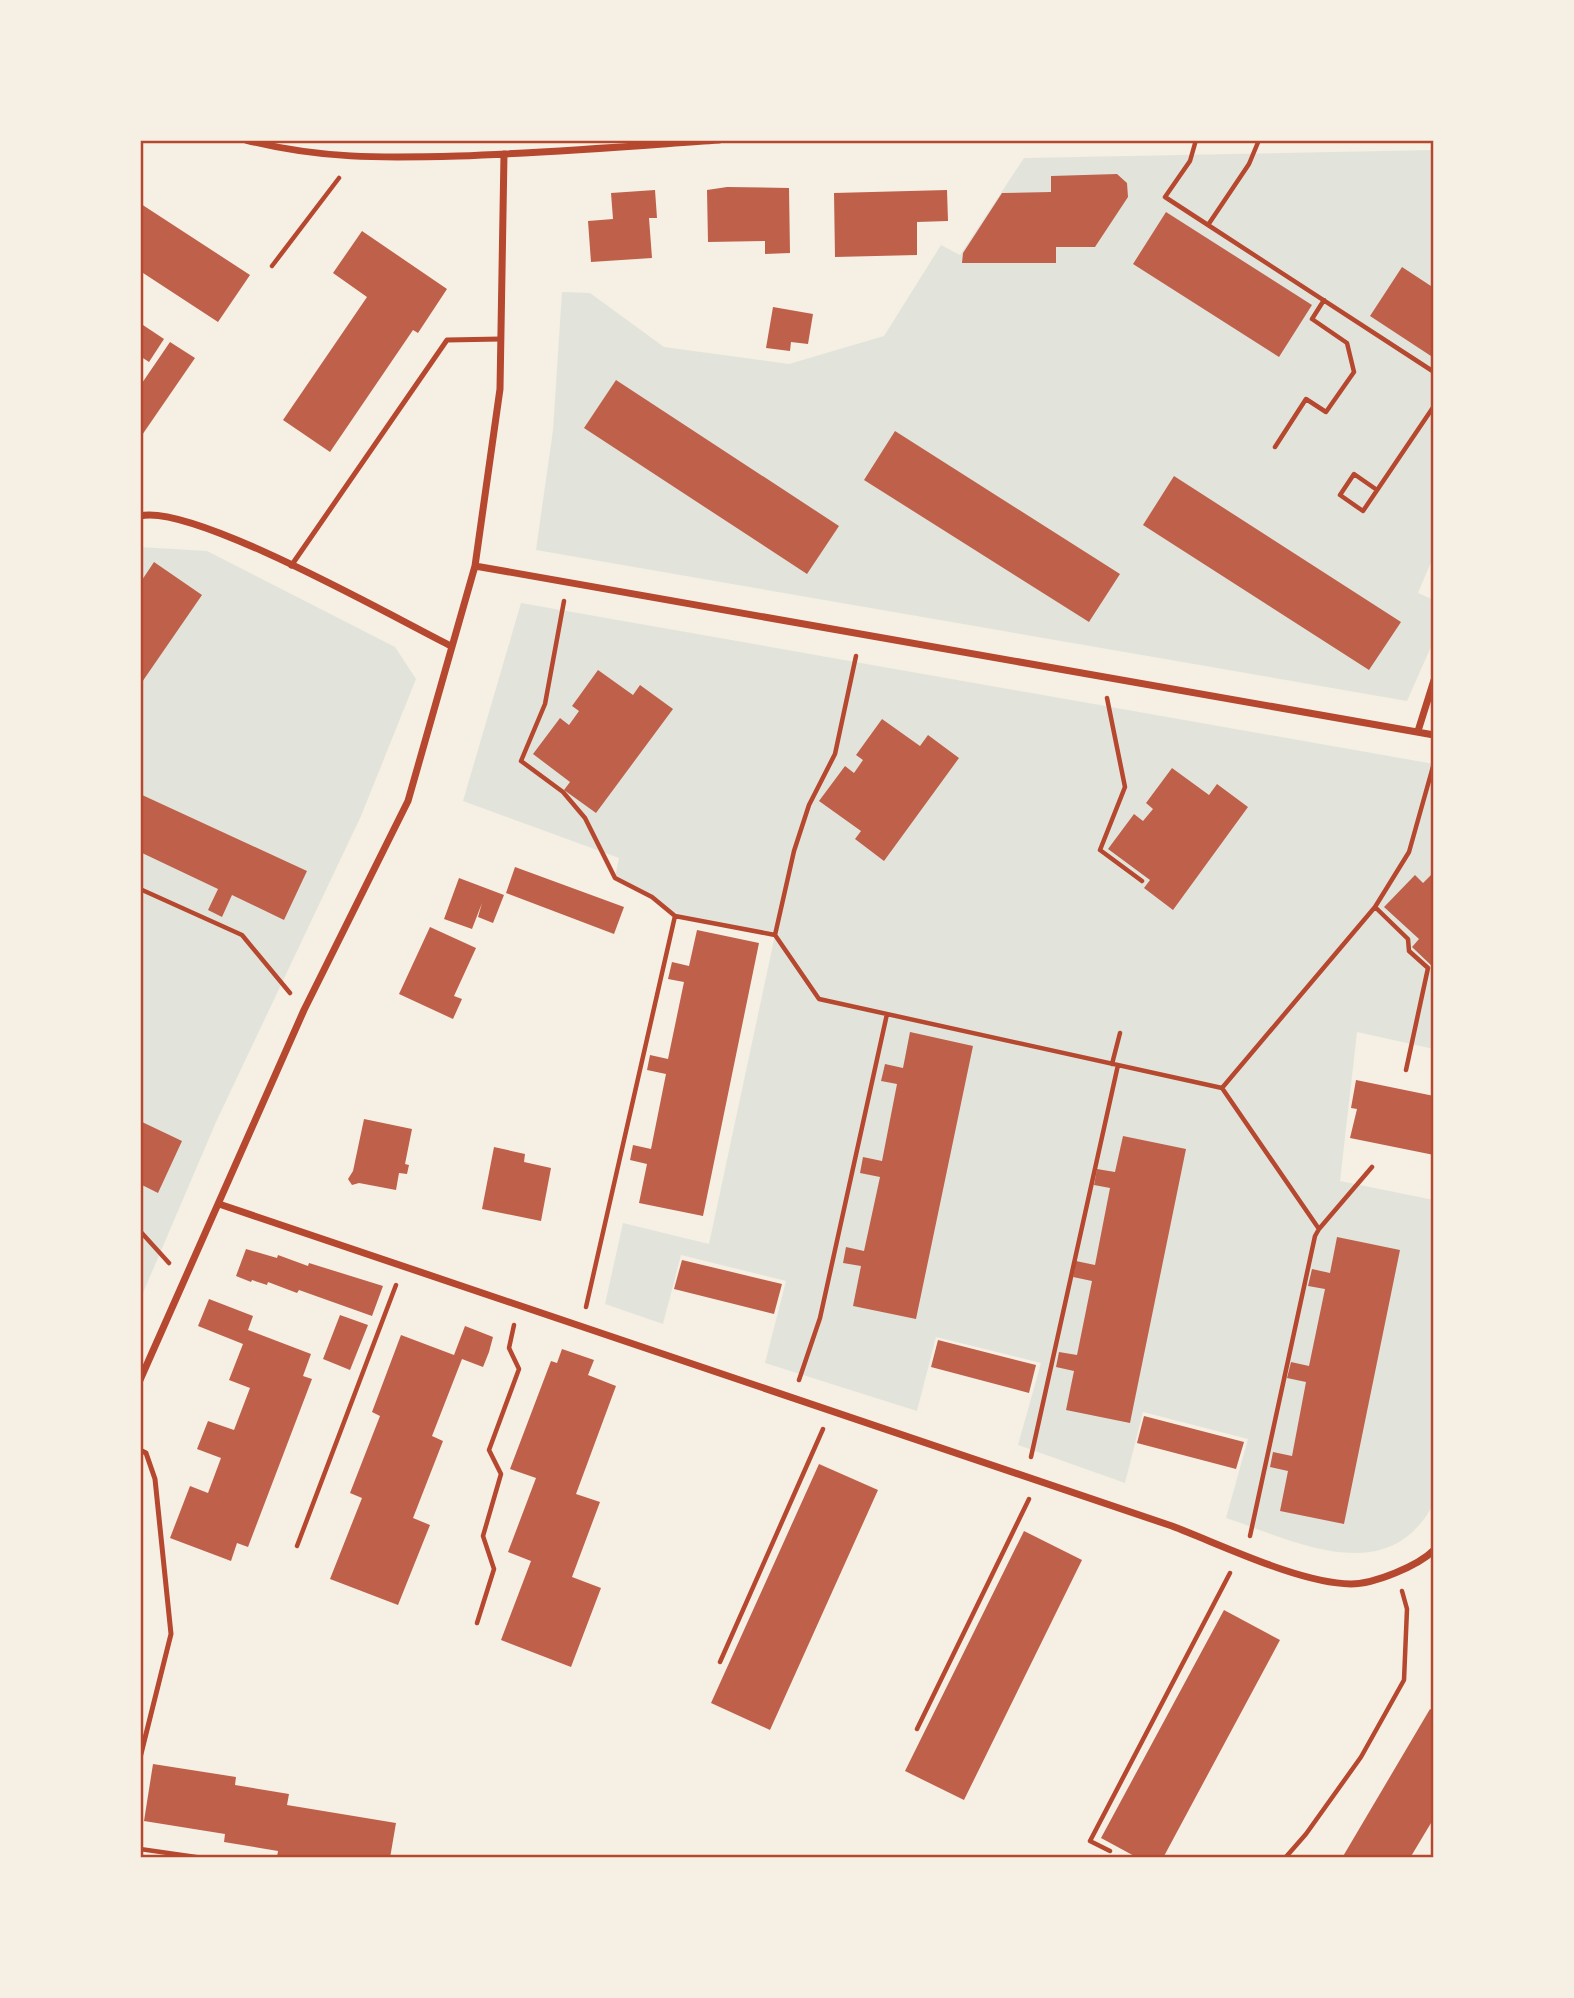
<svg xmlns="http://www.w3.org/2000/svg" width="1574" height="1998" font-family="'IBM Plex Sans',sans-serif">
  <rect width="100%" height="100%" fill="#f6efe4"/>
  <path fill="#e2e4dc" d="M 1434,150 L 1434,555 L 1418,593 L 1434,600 L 1434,640 L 1407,701 L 536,550 L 553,430 L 562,292 L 590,293 L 664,347 L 789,364 L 884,336 L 941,245 L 960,255 L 1024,158 Z
    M 140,547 L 207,551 L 395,647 L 416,679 L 361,816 L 216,1122 L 140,1300 Z
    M 521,603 L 1434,764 L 1434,1049 L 1357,1032 L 1340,1181 L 1434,1200 L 1434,1503 C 1388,1591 1295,1541 1226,1518 L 1248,1439 L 1143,1412 L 1125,1483 L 1018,1445 L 1041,1363 L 936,1337 L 917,1411 L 765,1363 L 786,1281 L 681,1255 L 663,1324 L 605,1304 L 623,1223 L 709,1244 L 775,935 L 675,916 L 652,897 L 615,878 L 619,858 L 463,801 Z"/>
  <path fill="#bf614a" d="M 1117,174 L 1127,183 L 1128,197 L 1095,247 L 1056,247 L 1056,263 L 962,263 L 963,253 L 1002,193 L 1051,192 L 1051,176 Z
    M 727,187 L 789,188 L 790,253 L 765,254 L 765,241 L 708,242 L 707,190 Z
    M 655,190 L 657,218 L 649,218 L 652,258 L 591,262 L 588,221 L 613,219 L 611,193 Z
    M 947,190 L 948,221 L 917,222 L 917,255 L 835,257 L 834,193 Z
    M 141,204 L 250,275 L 218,322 L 140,271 Z
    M 1166,212 L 1312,305 L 1279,357 L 1133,264 Z
    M 362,231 L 447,289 L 418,333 L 413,330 L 330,452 L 283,420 L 367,297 L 333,273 Z
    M 1402,267 L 1434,288 L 1434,358 L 1370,316 Z
    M 773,307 L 813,314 L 808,344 L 791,342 L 790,351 L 766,348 Z
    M 140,323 L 164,339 L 149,362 L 140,356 Z
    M 170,342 L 195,358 L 140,438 L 140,386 Z
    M 616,380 L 839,526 L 807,574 L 584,428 Z
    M 895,431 L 1120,574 L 1089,622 L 864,480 Z
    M 1174,476 L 1401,622 L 1369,670 L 1143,525 Z
    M 154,562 L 202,595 L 140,685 L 140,583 Z
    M 598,670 L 633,695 L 640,685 L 673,709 L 596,813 L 564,790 L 570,782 L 533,754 L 560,718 L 569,725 L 579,711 L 572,706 Z
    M 882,719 L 920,746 L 928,735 L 959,758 L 884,861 L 855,839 L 861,831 L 819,801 L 845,766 L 854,773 L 863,760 L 856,755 Z
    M 1172,768 L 1209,795 L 1217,784 L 1248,807 L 1173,910 L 1144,888 L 1150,880 L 1108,849 L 1134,814 L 1143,821 L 1153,809 L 1146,803 Z
    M 140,794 L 307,871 L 284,920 L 232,895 L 222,917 L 208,910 L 218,889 L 140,852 Z
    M 515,867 L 624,907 L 614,934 L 506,893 Z
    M 1434,872 L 1434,968 L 1412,947 L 1419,939 L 1384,907 L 1415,875 L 1423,883 Z
    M 459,878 L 504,895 L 493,923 L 478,917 L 482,903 L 472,929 L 444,919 Z
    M 430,927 L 476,948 L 454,996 L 462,999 L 453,1019 L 399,994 Z
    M 697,930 L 759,943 L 703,1216 L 639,1203 L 647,1164 L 630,1160 L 633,1145 L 651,1149 L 666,1074 L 647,1070 L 650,1055 L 668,1059 L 684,982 L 668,979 L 672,962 L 689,966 Z
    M 910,1032 L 973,1046 L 916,1319 L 853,1306 L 861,1266 L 843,1263 L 846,1247 L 864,1251 L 880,1177 L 860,1173 L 863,1157 L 882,1161 L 897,1084 L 881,1081 L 885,1064 L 903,1068 Z
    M 1356,1080 L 1434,1096 L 1434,1155 L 1350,1138 L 1357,1109 L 1351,1108 Z
    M 364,1119 L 412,1129 L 405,1164 L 409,1165 L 407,1174 L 399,1173 L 396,1190 L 359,1183 L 352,1185 L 348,1179 L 353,1171 Z
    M 140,1121 L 182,1141 L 158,1193 L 140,1184 Z
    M 1123,1136 L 1186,1149 L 1130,1423 L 1066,1410 L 1074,1371 L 1056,1367 L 1059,1352 L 1077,1355 L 1092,1281 L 1073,1277 L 1076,1261 L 1095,1265 L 1110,1188 L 1094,1185 L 1097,1169 L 1115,1172 Z
    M 494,1147 L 525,1154 L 524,1162 L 551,1168 L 541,1221 L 482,1209 Z
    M 1337,1237 L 1400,1250 L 1344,1524 L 1280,1511 L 1288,1471 L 1270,1467 L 1273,1452 L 1292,1456 L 1306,1382 L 1287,1378 L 1291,1362 L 1309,1366 L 1325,1289 L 1308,1286 L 1312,1269 L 1330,1273 Z
    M 246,1249 L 277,1258 L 278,1255 L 308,1266 L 309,1263 L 383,1286 L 372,1316 L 299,1290 L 297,1293 L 268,1282 L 267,1285 L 252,1280 L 251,1282 L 236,1276 Z
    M 682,1260 L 782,1284 L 774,1314 L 674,1289 Z
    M 209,1299 L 253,1316 L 248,1330 L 311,1354 L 303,1376 L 312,1379 L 248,1547 L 237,1543 L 231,1561 L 170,1538 L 190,1486 L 208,1493 L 221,1458 L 197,1449 L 208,1421 L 234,1430 L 250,1388 L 229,1380 L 243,1344 L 198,1326 Z
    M 340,1315 L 368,1325 L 350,1370 L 323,1359 Z
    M 465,1326 L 493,1337 L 489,1352 L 483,1367 L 462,1359 L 432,1436 L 443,1441 L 413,1518 L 430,1525 L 398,1605 L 330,1579 L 362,1498 L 350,1493 L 380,1416 L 372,1412 L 401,1335 L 454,1355 Z
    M 938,1340 L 1036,1365 L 1029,1393 L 931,1367 Z
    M 562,1349 L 594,1360 L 588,1375 L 616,1386 L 576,1494 L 600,1502 L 572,1577 L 601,1588 L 571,1667 L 501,1640 L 531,1561 L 508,1552 L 536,1478 L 510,1469 L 551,1361 L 557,1363 Z
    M 1144,1416 L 1244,1442 L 1236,1469 L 1137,1443 Z
    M 819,1464 L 878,1490 L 770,1730 L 711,1703 Z
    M 1024,1531 L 1082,1560 L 964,1800 L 905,1771 Z
    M 1224,1610 L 1280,1640 L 1163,1858 L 1138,1858 L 1101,1838 Z
    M 1430,1709 L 1434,1712 L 1434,1818 L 1410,1858 L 1342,1858 Z
    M 153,1764 L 236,1777 L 235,1785 L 289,1794 L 287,1805 L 396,1823 L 390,1858 L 281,1858 L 277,1857 L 278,1851 L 224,1842 L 225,1834 L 144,1821 Z"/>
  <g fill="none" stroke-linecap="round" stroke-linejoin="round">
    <path stroke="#b5482f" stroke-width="4.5" d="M 1196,140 L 1190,161 L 1165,197 L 1208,225
      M 1259,140 L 1249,164 L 1208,225 L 1434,372
      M 272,266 L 339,178
      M 1275,447 L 1306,399 L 1326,412 L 1354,372 L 1347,343 L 1312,319 L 1324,300
      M 1377,490 L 1354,474 L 1340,495 L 1363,511 L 1434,406
      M 564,601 L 545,704 L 521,761 L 563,792 L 585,818 L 615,878 L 652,897 L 675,916
      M 856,656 L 835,754 L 809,805 L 794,851 L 775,935 L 819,999 L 1222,1088 L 1375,907 L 1409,852 L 1434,763
      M 1107,698 L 1125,787 L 1100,850 L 1142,881
      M 140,889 L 242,935 L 290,993
      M 1375,907 L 1408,939 L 1409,951 L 1428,968 L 1406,1070
      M 1112,1064 L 1120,1033
      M 1222,1088 L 1319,1229 L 1315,1236 L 1250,1536
      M 1319,1229 L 1372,1167
      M 140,1231 L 169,1263
      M 586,1307 L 675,916 L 775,935
      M 799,1380 L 820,1318 L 887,1014
      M 1031,1457 L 1118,1065
      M 297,1546 L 396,1285
      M 477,1623 L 494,1569 L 483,1536 L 501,1474 L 489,1450 L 519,1369 L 509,1348 L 514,1325
      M 720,1662 L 823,1429
      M 917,1729 L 1029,1499
      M 140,1849 L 203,1858
      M 1110,1851 L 1090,1841 L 1230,1573
      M 1285,1858 L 1306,1834 L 1361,1757 L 1404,1680 L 1407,1609 L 1402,1591"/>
    <path stroke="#b5482f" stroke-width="5" d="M 291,566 L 447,340 L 501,339
      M 140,1450 L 146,1453 L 155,1479 L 171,1634 L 140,1758"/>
    <path stroke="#b5482f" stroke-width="7" d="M 246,140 C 319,159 382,158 458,156 C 545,153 632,146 719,140
      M 140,516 C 192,503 395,618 451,646
      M 475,566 L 1434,735
      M 1418,731 L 1434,680
      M 219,1204 L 1172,1526 C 1222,1545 1299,1583 1351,1584 C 1374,1584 1418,1566 1434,1550
      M 140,1380 L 304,1010 L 408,801 L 475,566 L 500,389 L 504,154"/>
  </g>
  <rect width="1574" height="1998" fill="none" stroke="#f6efe4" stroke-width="284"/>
  <rect x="142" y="142" width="1290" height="1714" fill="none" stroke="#b5482f" stroke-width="2.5"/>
</svg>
